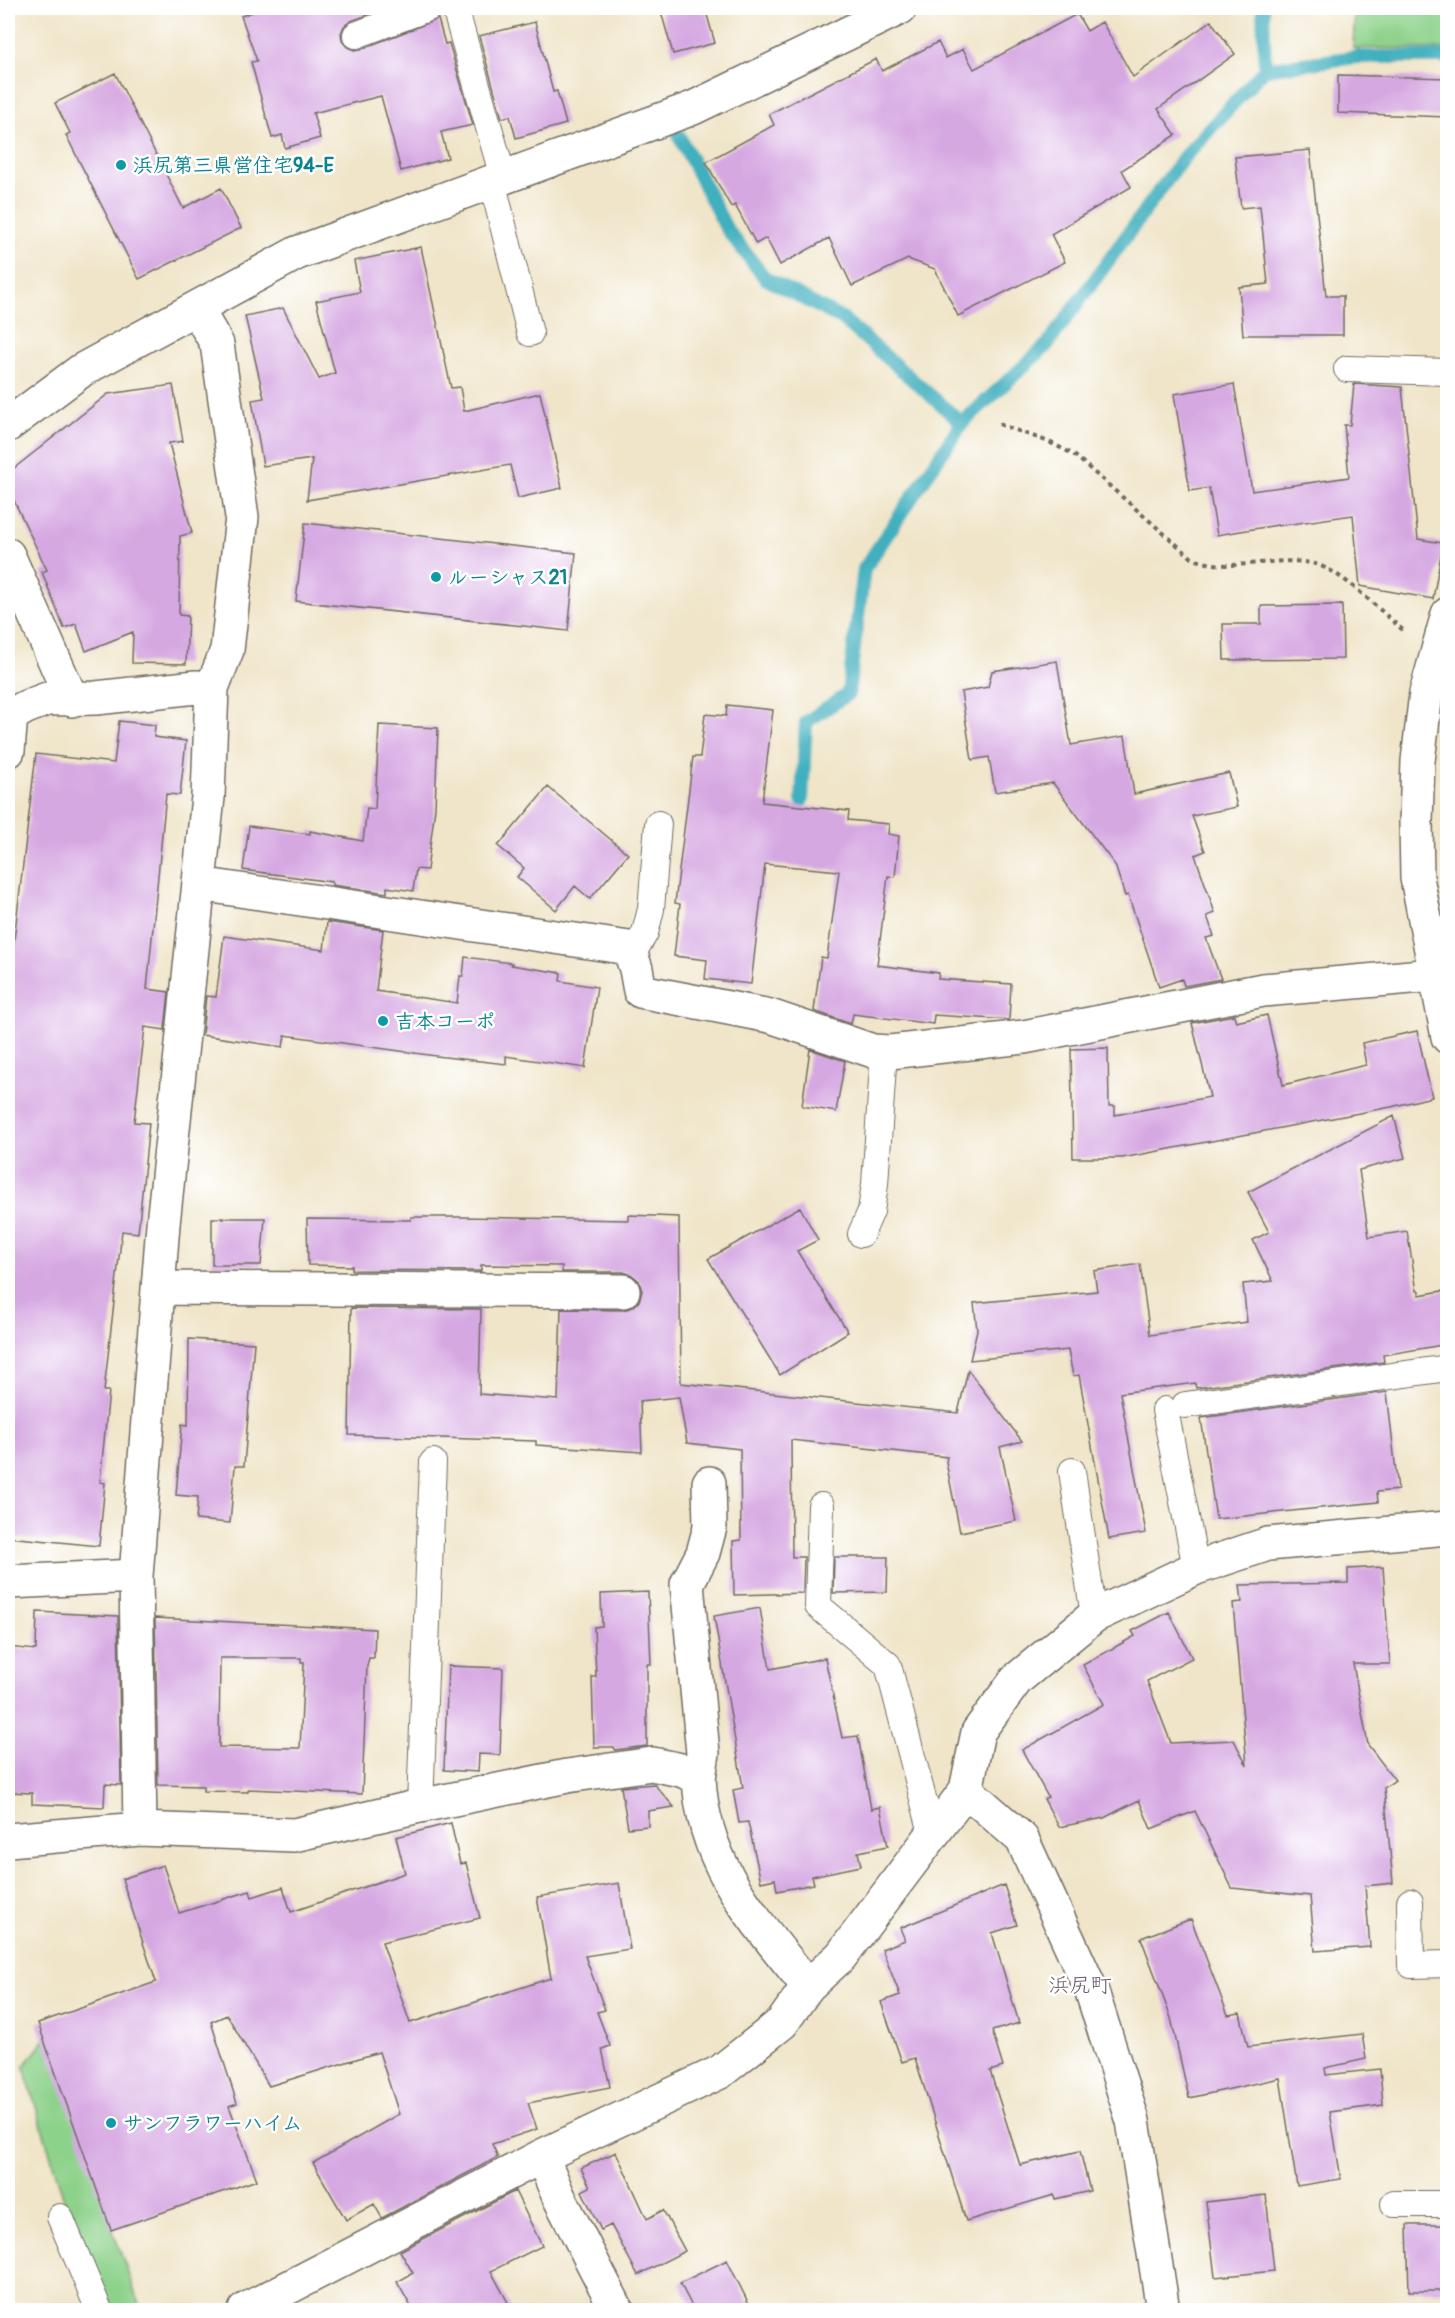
<svg xmlns="http://www.w3.org/2000/svg" width="1455" height="2318" font-family="Pangolin,'Klee One',sans-serif">
  <rect width="100%" height="100%" fill="#fff"/>
  <filter id="ink" filterUnits="userSpaceOnUse"><feTurbulence type="fractalNoise" baseFrequency=".0167" numOctaves="2"/><feDisplacementMap in="SourceGraphic" scale="12" xChannelSelector="R" yChannelSelector="G"/><feConvolveMatrix kernelMatrix="1 2 1 2 8 2 1 2 1" color-interpolation-filters="sRGB"/></filter>
  <filter id="wash" filterUnits="userSpaceOnUse"><feTurbulence type="fractalNoise" baseFrequency=".008" numOctaves="4" result="noise"/><feDisplacementMap in="SourceGraphic" scale="24" xChannelSelector="R" yChannelSelector="G"/><feGaussianBlur stdDeviation="1.35" result="paint"/><feColorMatrix in="noise" values="0 0 0 0 0 0 0 0 0 0 0 0 0 0 0 0 0 1.4 0 .05"/><feComposite in="paint" operator="in"/></filter>
  <g filter="url(#wash)">
    <rect width="100%" height="100%" fill="#f0e5c9"/>
    <path fill="#8dd28b" stroke="#5c7e5b" stroke-width="1.5" d="M 1355,8 L 1447,8 L 1447,49 L 1353,48 Z
      M 45,2039 L 141,2310 L 108,2310 L 64,2200 L 24,2067 Z"/>
    <g fill="none" stroke-linecap="round" stroke-linejoin="round">
      <path stroke="#41afbe" stroke-width="14" d="M 1263,8 L 1265,69
        M 679,136 L 726,228 L 765,278 L 844,320 L 962,423
        M 802,800 L 806,722 L 848,694 L 864,569 L 962,423 L 1047,345 L 1184,157 L 1265,69 L 1356,57 L 1448,57"/>
    </g>
    <g id="blocks">
      <path fill="#d6a8e2" fill-rule="evenodd" d="M 263,8 L 387,8 L 351,21 L 344,26 L 341,33 L 342,41 L 347,47 L 354,50 L 361,49 L 438,19 L 445,44 L 449,43 L 473,125 L 441,132 L 448,158 L 401,171 L 381,96 L 313,113 L 320,138 L 285,148 L 282,135 L 272,138 L 251,62 L 257,61 L 241,16 Z
        M 660,8 L 705,8 L 715,43 L 673,54 Z
        M 1077,14 L 1087,31 L 1102,22 L 1133,77 L 1211,21 L 1235,54 L 1158,109 L 1176,135 L 1122,170 L 1131,187 L 1051,234 L 1065,262 L 958,316 L 935,269 L 908,259 L 852,286 L 829,238 L 780,265 L 766,238 L 756,244 L 735,205 L 731,207 L 706,162 L 774,125 L 769,114 L 876,59 L 882,71 L 938,42 L 946,58 L 963,49 L 974,69 Z
        M 535,22 L 553,92 L 557,91 L 566,124 L 516,138 L 510,116 L 502,118 L 479,36 Z
        M 115,73 L 183,208 L 221,188 L 241,228 L 139,279 L 66,135 L 70,133 L 55,103 Z
        M 1338,75 L 1448,78 L 1448,117 L 1338,113 Z
        M 1310,150 L 1326,296 L 1343,296 L 1343,335 L 1243,335 L 1239,287 L 1268,284 L 1260,206 L 1241,208 L 1235,157 Z
        M 421,247 L 451,388 L 460,387 L 464,411 L 540,393 L 562,488 L 518,498 L 510,465 L 307,500 L 312,459 L 263,466 L 252,400 L 264,398 L 245,316 L 283,308 L 319,379 L 335,373 L 316,301 L 360,292 L 354,261 Z
        M 1234,384 L 1252,491 L 1349,477 L 1344,425 L 1350,425 L 1354,384 L 1402,387 L 1418,539 L 1443,543 L 1433,599 L 1360,586 L 1353,515 L 1278,526 L 1278,525 L 1217,535 L 1209,488 L 1190,491 L 1174,394 Z
        M 173,385 L 183,441 L 169,443 L 192,533 L 180,536 L 179,615 L 188,616 L 186,664 L 132,663 L 133,632 L 86,651 L 76,624 L 64,628 L 42,572 L 47,570 L 8,488 L 8,473 L 108,394 Z
        M 305,523 L 576,553 L 568,631 L 296,601 Z
        M 1342,605 L 1343,659 L 1224,660 L 1223,624 L 1261,624 L 1261,606 Z
        M 1057,661 L 1071,745 L 1125,736 L 1134,794 L 1229,773 L 1237,807 L 1192,816 L 1205,851 L 1195,855 L 1215,913 L 1207,916 L 1214,936 L 1206,938 L 1221,979 L 1184,986 L 1182,979 L 1159,987 L 1128,895 L 1125,896 L 1115,865 L 1053,783 L 995,792 L 989,757 L 972,760 L 961,692 L 988,687 L 992,671 Z
        M 727,705 L 773,710 L 762,802 L 849,811 L 848,820 L 889,824 L 888,834 L 899,836 L 895,877 L 888,876 L 877,965 L 939,973 L 938,979 L 1011,984 L 1009,1020 L 934,1015 L 933,1024 L 853,1014 L 851,1024 L 814,1011 L 821,957 L 827,958 L 839,871 L 765,864 L 751,984 L 705,979 L 707,960 L 674,956 L 680,904 L 675,903 L 693,757 L 700,757 L 705,714 L 726,716 Z
        M 119,721 L 155,725 L 154,737 L 186,741 L 180,795 L 166,794 L 147,989 L 169,992 L 165,1030 L 145,1027 L 134,1122 L 149,1123 L 138,1233 L 122,1231 L 104,1391 L 109,1391 L 100,1482 L 105,1483 L 99,1546 L 8,1537 L 8,991 L 36,754 L 114,763 Z
        M 379,725 L 438,728 L 435,808 L 427,870 L 416,869 L 413,891 L 387,887 L 387,893 L 332,885 L 332,882 L 243,870 L 249,826 L 310,834 L 310,831 L 363,841 L 367,808 L 375,809 Z
        M 548,787 L 628,854 L 590,899 L 575,886 L 556,910 L 517,877 L 524,868 L 498,846 Z
        M 327,922 L 383,930 L 376,991 L 457,1003 L 460,976 L 463,976 L 465,957 L 512,963 L 511,965 L 561,973 L 560,981 L 597,987 L 585,1068 L 506,1056 L 506,1064 L 436,1056 L 285,1035 L 283,1047 L 202,1035 L 206,996 L 216,997 L 224,936 L 324,950 Z
        M 1234,1015 L 1236,1022 L 1267,1015 L 1283,1085 L 1366,1065 L 1362,1043 L 1417,1031 L 1432,1097 L 1391,1107 L 1122,1158 L 1073,1158 L 1071,1049 L 1108,1048 L 1109,1106 L 1115,1106 L 1115,1115 L 1210,1097 L 1192,1023 Z
        M 810,1049 L 845,1061 L 836,1112 L 802,1106 Z
        M 1394,1116 L 1405,1158 L 1359,1170 L 1369,1237 L 1407,1231 L 1417,1291 L 1419,1291 L 1419,1295 L 1448,1290 L 1448,1344 L 1383,1355 L 1384,1362 L 1196,1388 L 1195,1383 L 1120,1393 L 1146,1533 L 1109,1539 L 1079,1375 L 1073,1376 L 1068,1350 L 970,1360 L 977,1330 L 974,1303 L 1097,1291 L 1094,1271 L 1140,1264 L 1150,1335 L 1247,1322 L 1243,1284 L 1273,1281 L 1253,1240 L 1269,1232 L 1248,1192 Z
        M 800,1207 L 818,1240 L 797,1251 L 848,1332 L 780,1375 L 708,1259 Z
        M 628,1215 L 679,1217 L 681,1383 L 958,1413 L 968,1370 L 1022,1441 L 1000,1447 L 1016,1521 L 960,1532 L 946,1462 L 947,1457 L 791,1440 L 792,1557 L 804,1557 L 803,1593 L 734,1595 L 733,1541 L 741,1540 L 740,1449 L 687,1443 L 679,1397 L 640,1401 L 642,1452 L 536,1445 L 536,1441 L 349,1435 L 351,1308 L 481,1309 L 479,1394 L 558,1400 L 561,1309 L 623,1310 L 633,1307 L 639,1301 L 642,1291 L 639,1281 L 632,1275 L 623,1272 L 562,1272 L 562,1266 L 481,1265 L 481,1271 L 352,1270 L 352,1266 L 308,1265 L 307,1219 L 411,1220 L 411,1217 L 462,1217 L 628,1220 Z
        M 212,1218 L 265,1218 L 261,1265 L 212,1265 Z
        M 189,1339 L 254,1343 L 244,1466 L 235,1466 L 230,1523 L 196,1520 L 198,1497 L 176,1495 L 182,1424 L 188,1425 Z
        M 1387,1392 L 1398,1490 L 1377,1492 L 1378,1502 L 1216,1519 L 1201,1418 Z
        M 834,1557 L 888,1557 L 887,1592 L 833,1593 Z
        M 1383,1567 L 1390,1664 L 1353,1664 L 1368,1745 L 1395,1780 L 1384,1788 L 1393,1883 L 1365,1886 L 1370,1947 L 1315,1951 L 1310,1896 L 1232,1888 L 1195,1811 L 1151,1829 L 1139,1800 L 1104,1818 L 1059,1827 L 1044,1799 L 1048,1797 L 1022,1750 L 1104,1704 L 1083,1665 L 1135,1636 L 1132,1631 L 1169,1612 L 1192,1658 L 1147,1681 L 1171,1743 L 1234,1740 L 1247,1766 L 1233,1603 L 1242,1602 L 1240,1585 L 1348,1583 L 1348,1569 Z
        M 648,1592 L 651,1664 L 647,1664 L 647,1746 L 615,1750 L 614,1747 L 594,1747 L 592,1677 L 596,1677 L 594,1627 L 602,1626 L 601,1594 Z
        M 760,1608 L 770,1669 L 825,1658 L 842,1738 L 858,1736 L 871,1809 L 880,1807 L 888,1846 L 858,1852 L 861,1866 L 812,1876 L 814,1884 L 777,1891 L 775,1879 L 761,1882 L 748,1822 L 739,1823 L 733,1790 L 743,1788 L 714,1616 Z
        M 37,1612 L 118,1616 L 121,1785 L 105,1784 L 104,1807 L 32,1804 L 32,1793 L 8,1792 L 8,1647 L 36,1650 Z
        M 155,1618 L 375,1629 L 374,1658 L 369,1658 L 367,1666 L 362,1794 L 248,1789 L 248,1792 L 203,1791 L 203,1786 L 158,1785 ZM 220,1658 L 301,1658 L 301,1662 L 304,1662 L 300,1748 L 219,1747 Z
        M 448,1666 L 503,1668 L 500,1755 L 479,1754 L 478,1772 L 444,1770 Z
        M 654,1784 L 674,1807 L 648,1811 L 648,1826 L 628,1828 L 621,1787 Z
        M 451,1823 L 460,1864 L 466,1863 L 480,1918 L 382,1942 L 410,2023 L 551,1978 L 537,1897 L 619,1883 L 630,1949 L 585,1956 L 605,2010 L 597,2012 L 610,2046 L 602,2049 L 610,2087 L 528,2103 L 537,2129 L 492,2144 L 498,2157 L 382,2218 L 374,2204 L 346,2220 L 313,2163 L 399,2114 L 379,2052 L 269,2086 L 227,2015 L 211,2022 L 237,2103 L 229,2106 L 257,2180 L 111,2230 L 38,2023 L 156,1982 L 122,1879 L 163,1865 L 179,1913 L 250,1891 L 252,1897 L 283,1887 L 291,1912 L 405,1873 L 396,1837 Z
        M 1004,1885 L 1017,1925 L 992,1933 L 1019,2023 L 992,2031 L 1003,2067 L 990,2071 L 1020,2165 L 1080,2151 L 1090,2191 L 1055,2199 L 1054,2195 L 966,2221 L 915,2058 L 902,2062 L 881,2002 L 900,1995 L 882,1949 L 905,1940 L 900,1928 Z
        M 1191,1919 L 1228,2015 L 1240,2013 L 1248,2047 L 1362,2034 L 1366,2059 L 1325,2068 L 1326,2075 L 1380,2069 L 1383,2105 L 1330,2112 L 1341,2179 L 1297,2186 L 1280,2078 L 1189,2098 L 1171,2018 L 1141,1938 Z
        M 616,2152 L 647,2219 L 663,2210 L 685,2251 L 638,2275 L 611,2225 L 601,2230 L 582,2191 L 590,2187 L 581,2168 Z
        M 515,2191 L 542,2246 L 491,2271 L 512,2310 L 413,2310 L 397,2282 L 413,2273 L 400,2251 Z
        M 1266,2195 L 1274,2271 L 1215,2277 L 1206,2202 Z
        M 1407,2225 L 1448,2225 L 1448,2291 L 1409,2291 Z
        M 727,2260 L 752,2310 L 694,2310 L 680,2283 Z"/>
    </g>
  </g>
  <g filter="url(#ink)">
    <use href="#blocks" fill-opacity="0" stroke="#706c62" stroke-width="1.5"/>
    <g fill="none" stroke-linecap="round" stroke-linejoin="round">
      <g stroke="#706c62" stroke-width="28">
        <path id="lane" d="M 455,8 L 503,177
          M 356,35 L 428,8
          M 492,181 L 530,333
          M 1347,369 L 1448,372
          M 631,956 L 645,933 L 651,909 L 658,824
          M 861,1234 L 871,1211 L 875,1184 L 884,1051
          M 1185,1405 L 1448,1368
          M 1165,1410 L 1196,1568
          M 1072,1471 L 1094,1616
          M 821,1506 L 818,1606 L 888,1665 L 932,1833
          M 420,1806 L 433,1462
          M 1410,1902 L 1411,1965 L 1448,1964
          M 1394,2204 L 1448,2204
          M 60,2217 L 99,2310"/>
      </g>
      <g stroke="#706c62" stroke-width="36">
        <path id="street" d="M 8,425 L 82,370 L 297,253 L 693,108 L 900,8
          M 8,555 L 72,700
          M 1448,614 L 1426,693 L 1418,761 L 1416,822 L 1417,878 L 1448,1037
          M 8,717 L 26,707 L 47,699 L 96,698 L 196,687 L 212,688
          M 8,751 L 11,715
          M 199,884 L 629,948 L 636,969 L 640,991 L 770,1016 L 873,1051 L 890,1052 L 1024,1037 L 1263,990 L 1434,975
          M 159,1288 L 623,1291
          M 8,1582 L 136,1576
          M 699,1778 L 703,1753 L 687,1584 L 703,1553 L 710,1527 L 709,1483
          M 966,1790 L 1022,1839 L 1092,1992 L 1133,2121 L 1163,2310
          M 140,1829 L 136,1576 L 163,1224 L 208,797 L 212,688 L 227,650 L 242,517 L 217,344 L 196,308
          M 8,1840 L 140,1829 L 294,1835 L 420,1806 L 567,1776 L 652,1764 L 681,1770 L 699,1778 C 703,1866 756,1921 808,1986
          M 542,2156 L 558,2195 L 617,2310
          M 245,2310 L 542,2156 L 720,2072 L 782,2023 L 808,1986 L 841,1956 L 966,1790 L 978,1732 L 1017,1679 L 1094,1616 L 1196,1568 L 1268,1544 L 1448,1528"/>
      </g>
      <path stroke="#706c62" stroke-width="4" stroke-dasharray="4.5 4.5" stroke-linecap="butt" d="M 999,424 L 1049,442 L 1073,454 L 1192,558 C 1230,575 1275,554 1315,564 C 1342,571 1380,611 1403,630"/>
      <use href="#lane" stroke="#fff" stroke-width="26"/>
      <use href="#street" stroke="#fff" stroke-width="33"/>
    </g>
  </g>
  <g fill="#0f9aa8" stroke="#fff" stroke-width="2">
    <circle cx="121" cy="165" r="6"/>
    <circle cx="436" cy="577" r="6"/>
    <circle cx="383" cy="1021" r="6"/>
    <circle cx="111" cy="2123" r="6"/>
  </g>
  <g text-anchor="middle" stroke-width="5" stroke-linejoin="round" paint-order="stroke">
    <g font-size="20" font-weight="bold" fill="#0d838f" stroke="#fff" text-anchor="start">
      <text x="133" y="172">浜尻第三県営住宅94-E</text>
      <text x="448" y="584">ルーシャス21</text>
      <text x="395" y="1028">吉本コーポ</text>
      <text x="123" y="2130">サンフラワーハイム</text>
    </g>
    <g font-size="21" fill="#67576b" stroke="#fff">
      <text x="1080" y="1992">浜尻町</text>
    </g>
  </g>
  <rect width="1455" height="2318" fill="none" stroke="#fff" stroke-width="30"/>
</svg>
